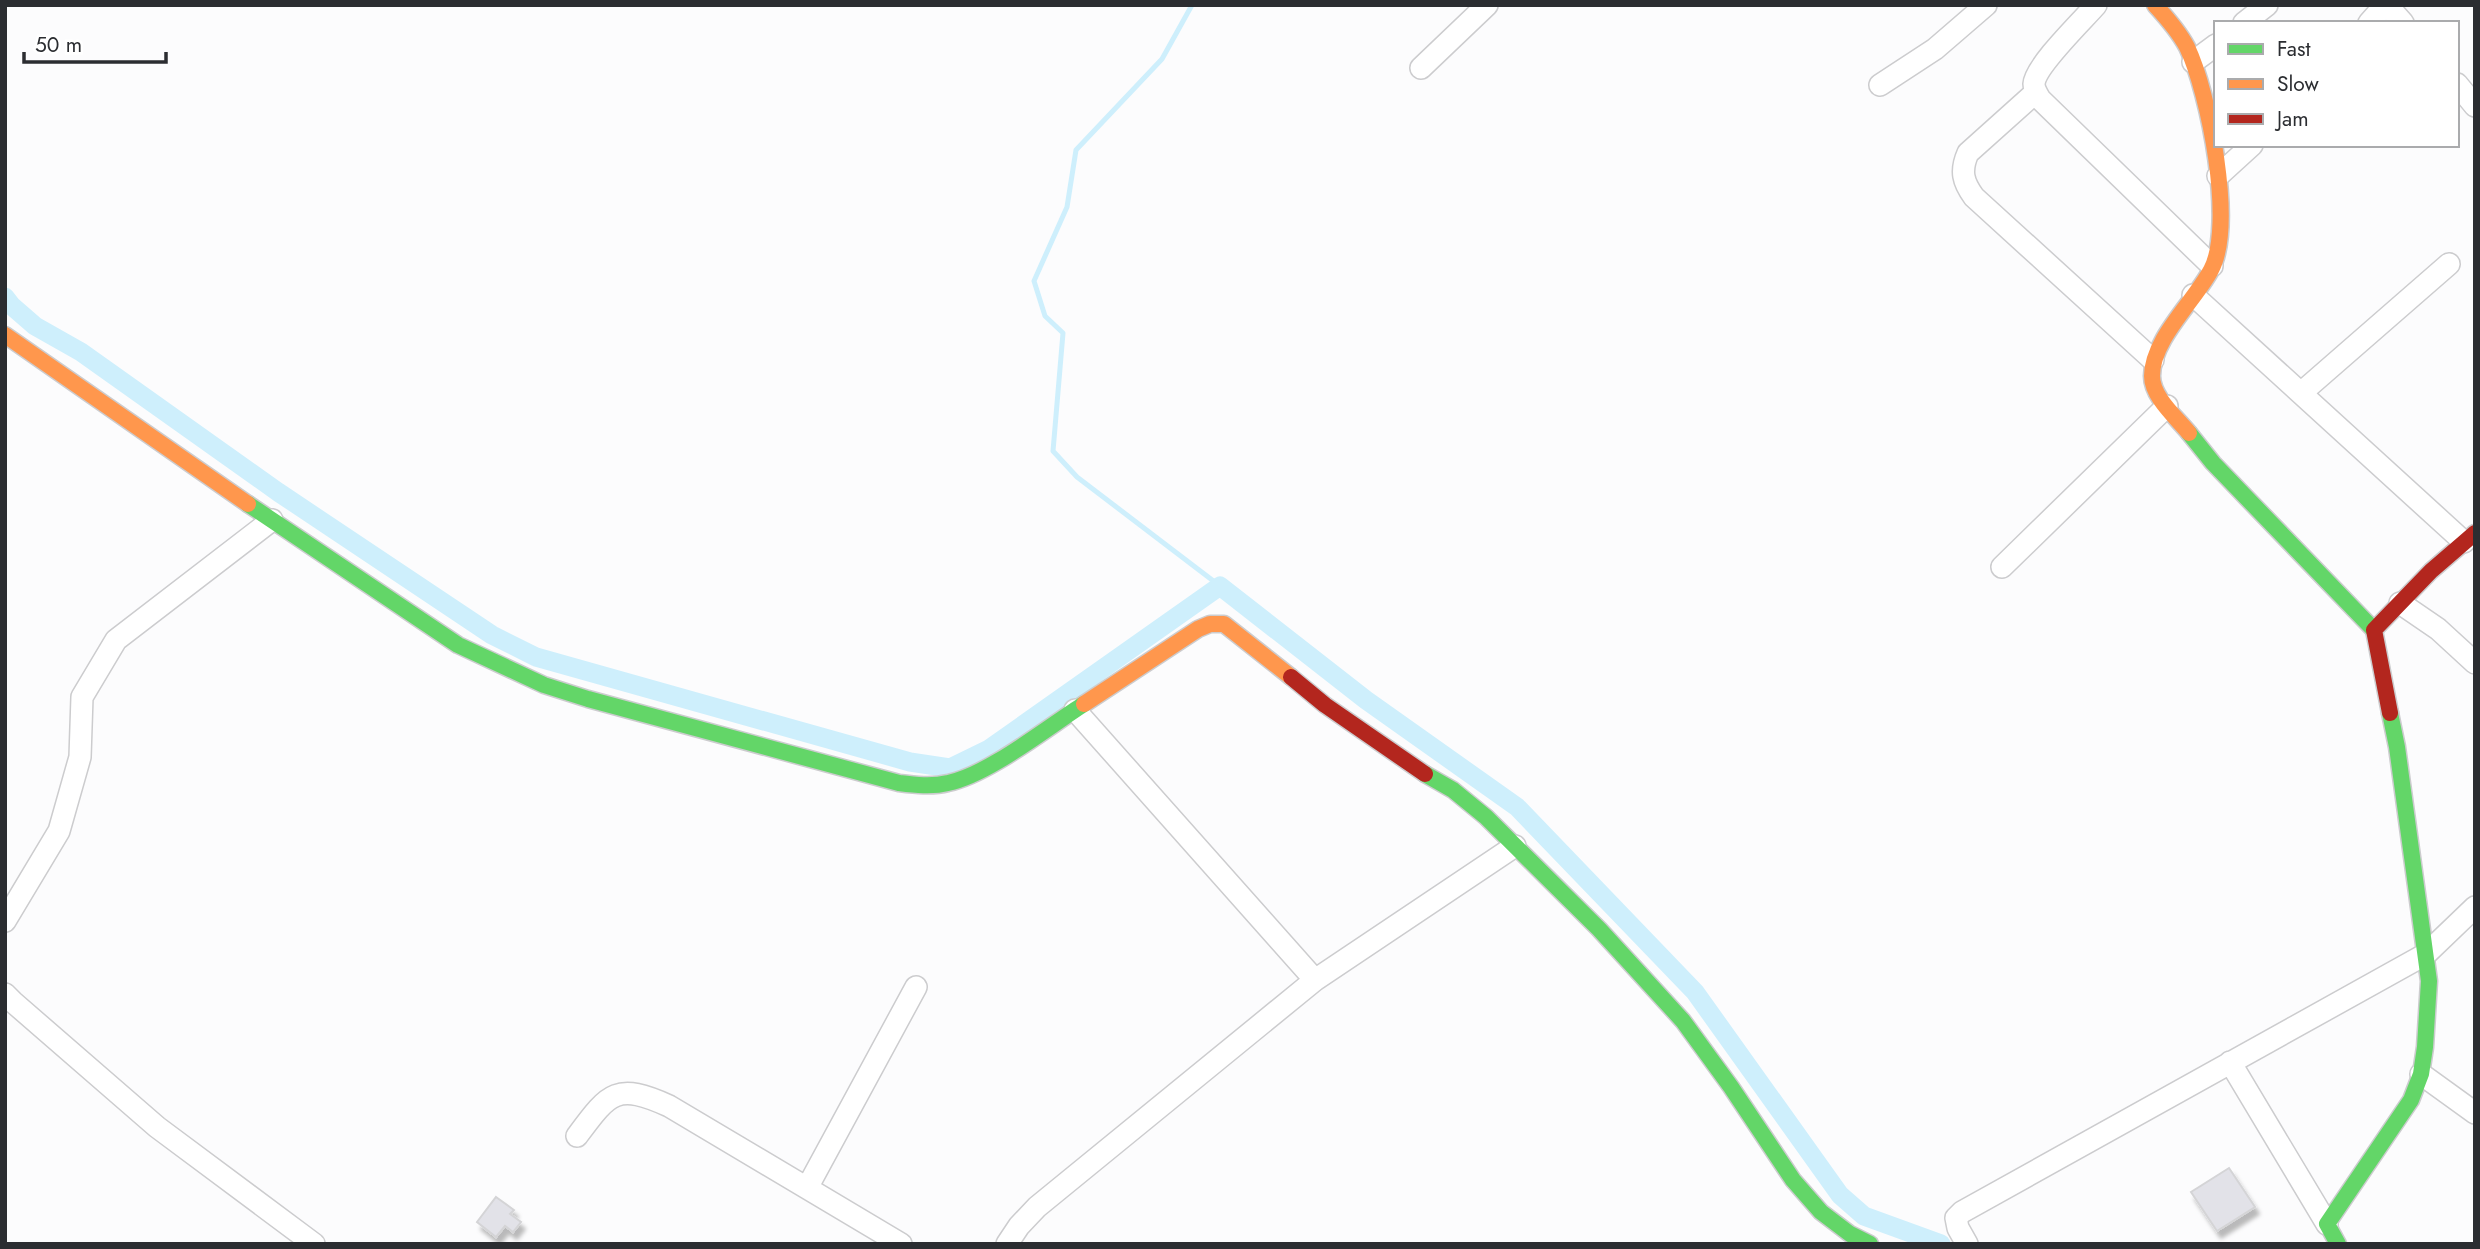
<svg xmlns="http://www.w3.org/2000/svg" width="2480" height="1249" font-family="Jost,sans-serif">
  <defs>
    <filter id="shadow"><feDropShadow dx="4" dy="7" stdDeviation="2" flood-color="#0004"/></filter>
  </defs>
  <rect width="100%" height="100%" fill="#fcfcfd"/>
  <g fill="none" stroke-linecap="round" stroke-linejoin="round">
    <path stroke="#ceeffc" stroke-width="5" d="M 1192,5 L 1162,59 L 1076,150 L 1067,207 L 1034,281 L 1045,316 L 1063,333 L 1053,451 L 1077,477 L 1220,586"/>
    <path stroke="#ceeffc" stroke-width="19" d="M 5,297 L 12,306 L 35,326 L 81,352 L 278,492 L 492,635 L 536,657 L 910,762 L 950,768 L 989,749 L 1220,586 L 1366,700 L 1517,807 L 1695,992 L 1840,1195 L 1864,1216 L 1941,1244"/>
  </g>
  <path fill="#e2e2e8" stroke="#d4d4d6" stroke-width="2" filter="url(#shadow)" d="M 2229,1168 L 2255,1207 L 2217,1231 L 2191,1192 Z
    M 496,1197 L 514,1210 L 510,1214 L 521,1222 L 513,1232 L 505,1226 L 496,1237 L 477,1222 Z"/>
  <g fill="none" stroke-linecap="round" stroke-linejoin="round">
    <g stroke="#ccccce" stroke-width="24">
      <path id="street" d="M 2096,5 C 2083,20 2035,66 2034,84 C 2034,89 2037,94 2040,99 L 2212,266
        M 2387,5 L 2403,23
        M 2244,23 L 2267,5
        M 2369,23 L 2385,5
        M 2193,62 L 2216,45
        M 1421,68 L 1487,5
        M 2457,84 L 2475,106
        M 1880,85 L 1935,49 L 1986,5
        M 2036,92 L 1968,153 C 1960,171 1963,182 1974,197 L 2153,360
        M 2218,176 L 2252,145
        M 2193,295 L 2464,542
        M 2301,393 L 2449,264
        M 2002,567 L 2167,406
        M 2400,603 L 2438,629 L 2475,663
        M 1075,710 L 1315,980 L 1515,846
        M 5,921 L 59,831 L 80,757 L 82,697 L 116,640 L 272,520
        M 5,994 L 13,1002 L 157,1127 L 314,1244
        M 2230,1062 L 2327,1224
        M 2421,1074 L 2475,1113
        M 577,1136 C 609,1093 616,1082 669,1106 L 901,1244
        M 807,1188 L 916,987
        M 1007,1244 L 1019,1226 L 1037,1207 L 1315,980
        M 1967,1244 L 1958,1228 L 1956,1218 L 1962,1212 L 2426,954 L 2475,907"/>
    </g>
    <g stroke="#ccccce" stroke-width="19">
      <path id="fast" d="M 2189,433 L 2213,463 L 2374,630
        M 248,504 L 458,645 L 544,685 L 588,699 L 899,783 C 915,785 932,787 948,783 C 988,775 1048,727 1084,704
        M 1425,774 L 1453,790 L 1486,817 L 1599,929 L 1683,1021 L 1731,1087 L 1793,1180 L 1821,1212 L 1850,1234 L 1870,1244
        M 2338,1244 L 2327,1224 L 2411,1100 L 2421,1074 L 2425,1047 L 2429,981 L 2397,747 L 2390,713"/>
    </g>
    <g stroke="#ccccce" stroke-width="19">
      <path id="slow" d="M 2155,5 C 2167,18 2179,32 2187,47 C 2209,93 2235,225 2211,270 C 2194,302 2152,339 2152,376 C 2152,397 2176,417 2189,433
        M 5,335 L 248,504
        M 1084,704 L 1198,629 L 1210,624 L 1224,624 L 1291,677"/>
    </g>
    <g stroke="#ccccce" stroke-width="19">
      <path id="jam" d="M 1291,677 L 1325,705 L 1425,774
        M 2390,713 L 2374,630 L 2431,571 L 2475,533"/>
    </g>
    <use href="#street" stroke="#fff" stroke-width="21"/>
    <use href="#fast" stroke="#63d668" stroke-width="16"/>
    <use href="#slow" stroke="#ff974d" stroke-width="16"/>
    <use href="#jam" stroke="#b3261e" stroke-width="16"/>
  </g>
  <rect width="2480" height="1249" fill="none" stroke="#2b2d31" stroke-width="14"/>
  <rect x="2214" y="21" width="245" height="126" fill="#ffffff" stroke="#aaabad" stroke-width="2"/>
  <rect x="2228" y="44" width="35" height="10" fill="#63d668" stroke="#aaabad" stroke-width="2"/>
  <text x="2277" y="56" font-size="21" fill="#2b2d31">Fast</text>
  <rect x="2228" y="79" width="35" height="10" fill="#ff974d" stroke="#aaabad" stroke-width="2"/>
  <text x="2277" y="91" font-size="21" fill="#2b2d31">Slow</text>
  <rect x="2228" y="114" width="35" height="10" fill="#b3261e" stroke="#aaabad" stroke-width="2"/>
  <text x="2277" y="126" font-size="21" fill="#2b2d31">Jam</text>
  <path d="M24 52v10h142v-10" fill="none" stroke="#2b2d31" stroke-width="3.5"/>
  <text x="35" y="52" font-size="21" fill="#2b2d31" stroke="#ffffff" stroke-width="5" paint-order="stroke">50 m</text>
</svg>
